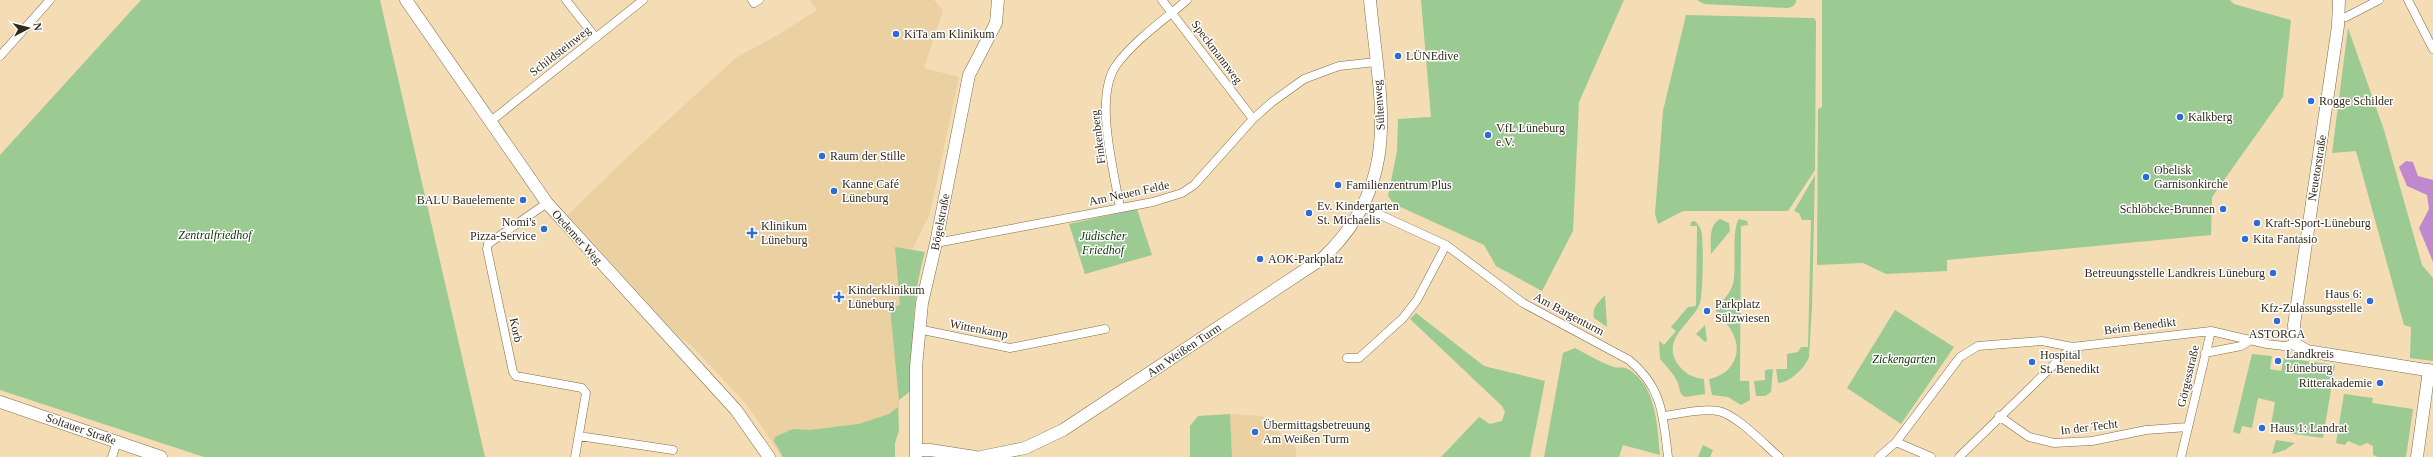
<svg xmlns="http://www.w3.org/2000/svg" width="2433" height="457" font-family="'Times New Roman',serif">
  <rect width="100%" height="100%" fill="#f4dcb5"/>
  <path fill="#ebd0a1" d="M 810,0 L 934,0 L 943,10 L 924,68 L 959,77 L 930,213 L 909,257 L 903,306 L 898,434 L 895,443 L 895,457 L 782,457 L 748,406 L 691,345 L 677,335 L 568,215 L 622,162 L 737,57 L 778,35 L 817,10 Z
    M 1230,414 L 1262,416 L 1296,448 L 1296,457 L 1232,457 Z"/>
  <path fill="#9bca93" d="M 141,0 L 380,0 L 485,457 L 204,457 L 0,390 L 0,155 Z
    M 1421,0 L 1624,0 L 1579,102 L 1573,231 L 1542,291 L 1496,266 L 1484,245 L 1394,204 L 1388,196 L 1397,151 L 1398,119 L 1431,117 Z
    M 1697,0 L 1796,0 C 1796,6 1791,8 1786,8 L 1704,4 Z
    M 1822,0 L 2230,0 L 2234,4 L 2291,20 L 2283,97 L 2212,197 L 2211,235 L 1947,260 L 1947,271 L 1886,274 L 1863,263 L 1817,265 L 1818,109 L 1822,107 Z
    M 1686,15 L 1814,18 L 1816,21 L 1815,170 L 1788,211 L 1683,211 L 1658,224 L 1655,214 L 1663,111 Z
    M 2348,28 L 2384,130 L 2422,265 L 2433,278 L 2433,361 L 2410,358 L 2411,327 L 2404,325 L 2356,151 L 2332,153 Z
    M 1815,175 L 1812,307 L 1809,357 C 1805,368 1789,383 1778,383 L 1776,369 L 1787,369 L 1787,354 L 1798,352 L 1801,347 L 1808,347 L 1811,220 L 1802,220 L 1799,213 L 1794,211 Z
    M 1137,209 L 1152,255 L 1085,274 L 1069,224 Z
    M 1720,219 L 1729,223 L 1730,231 L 1711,254 C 1711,243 1708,225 1720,219 Z
    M 1739,219 L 1747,221 L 1748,225 L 1741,226 L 1740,381 L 1749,381 L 1750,400 L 1741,405 L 1728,397 L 1712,395 L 1709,379 C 1732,375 1744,353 1732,332 C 1728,324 1720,318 1715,309 C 1721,302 1730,294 1733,284 C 1737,269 1731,230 1739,219 Z
    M 1694,221 C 1698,223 1699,226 1701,230 C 1704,240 1703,294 1700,303 C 1692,324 1658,340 1680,367 C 1687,375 1694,378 1704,379 L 1705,394 L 1685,397 C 1679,394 1680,389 1678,383 C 1674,374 1667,367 1660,359 L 1659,341 L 1664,345 L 1676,331 L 1671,327 L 1688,307 L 1696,306 L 1697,226 L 1690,226 L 1691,222 Z
    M 895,247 L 925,252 C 912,296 912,343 913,389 L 899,400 L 890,308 L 900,305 Z
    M 1605,295 L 1607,327 L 1594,318 C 1592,307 1598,303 1605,295 Z
    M 1895,310 L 1954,347 L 1901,424 L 1847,388 Z
    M 1416,313 L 1484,366 L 1545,381 L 1530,457 L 1441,457 L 1479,417 L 1490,424 L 1502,421 L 1505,412 L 1502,406 L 1410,319 Z
    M 1705,325 L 1707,341 L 1705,342 L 1696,334 Z
    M 1575,348 C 1587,354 1598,361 1611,366 C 1616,369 1623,366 1628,369 C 1657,386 1657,426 1660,455 L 1623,445 L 1619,457 L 1544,457 L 1563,353 Z
    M 2252,354 L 2272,356 L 2270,369 L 2281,371 L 2284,358 L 2335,365 L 2323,438 L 2270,431 L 2275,402 L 2258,398 L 2252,428 L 2242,426 L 2240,434 L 2233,432 Z
    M 1773,369 L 1771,392 L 1765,396 L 1756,396 L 1754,381 L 1765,380 L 1765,370 Z
    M 2344,394 L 2373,398 L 2372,403 L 2413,409 L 2406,457 L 2378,457 L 2373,455 L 2373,446 L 2367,443 L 2360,446 L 2348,441 L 2345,445 L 2336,443 Z
    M 898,407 L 899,430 L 895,443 L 895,457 L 783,457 L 774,441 L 775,437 L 793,429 L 810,430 L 859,424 L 889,414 Z
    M 1230,414 L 1232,457 L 1190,457 L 1190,426 L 1198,416 Z
    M 2276,440 L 2295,443 L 2285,450 L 2272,454 Z
    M 1703,445 L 1713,450 L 1710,457 L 1698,457 Z"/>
  <path fill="#c189cd" d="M 2406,161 L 2413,162 L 2418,176 L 2433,180 L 2433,262 L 2419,228 L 2429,209 L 2427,195 L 2407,186 L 2399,167 Z"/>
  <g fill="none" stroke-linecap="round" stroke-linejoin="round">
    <g stroke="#816c48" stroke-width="9">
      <path id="street" d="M 566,0 L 596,38
        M 752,0 L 754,3 L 759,0
        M 1162,0 L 1253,119
        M 2408,0 L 2433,49
        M 2346,17 L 2379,0
        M 0,56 L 50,0
        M 491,121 L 643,0
        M 547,203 L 488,244 L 487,249 L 513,372 L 516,376 L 582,388 L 586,393 L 575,457
        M 1363,207 L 1446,245 L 1523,303 L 1629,360 C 1663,388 1663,416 1668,457
        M 1120,208 C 1114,170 1093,96 1117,64 C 1136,39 1164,20 1187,0
        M 936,243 L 1153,202 L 1182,193 L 1194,185 L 1253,119 L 1272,102 L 1304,79 L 1339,66 L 1376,62
        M 918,329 L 1010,348 L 1105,329
        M 2205,353 L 2241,346 L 2249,341
        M 1347,358 L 1359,358 L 1403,318 L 1417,300 L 1446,245
        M 1663,416 C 1680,414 1701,408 1718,411 C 1736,414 1765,445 1779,457
        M 1999,416 L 2029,437 L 2054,443 L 2092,441 L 2146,430 L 2188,427
        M 579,436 L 673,450
        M 1896,442 L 1931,457
        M 112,457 L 117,442
        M 1879,457 L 1896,442 L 1960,357 L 1978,346 L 2042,341 L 2072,347 L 2211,331 L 2267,344 L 2284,346 L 2295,344
        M 1959,457 L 2072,347
        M 2181,457 L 2211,331"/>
    </g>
    <g stroke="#816c48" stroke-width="13">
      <path id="secondary" d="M 406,0 L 547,203 L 736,410 L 769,457
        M 2339,0 L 2338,26 L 2294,325 L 2295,344 L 2307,351 L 2433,371
        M 0,402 L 161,457
        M 916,450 L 930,450 L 975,457
        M 916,457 L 916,367 L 922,303 L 936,243 L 969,75 L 996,23 L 998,0
        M 981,457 L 1025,448 L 1063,430 L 1323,258 C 1405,180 1379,100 1370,0
        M 2417,457 L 2429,370"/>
    </g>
    <use href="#street" stroke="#fff" stroke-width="8"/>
    <use href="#secondary" stroke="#fff" stroke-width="12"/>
  </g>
  <g fill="#2c6bd8" stroke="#fff" stroke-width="1.5">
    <circle cx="896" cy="34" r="4"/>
    <circle cx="1398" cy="56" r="4"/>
    <circle cx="2311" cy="101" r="4"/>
    <circle cx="2180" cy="117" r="4"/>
    <circle cx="1488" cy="135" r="4"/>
    <circle cx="822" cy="156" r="4"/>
    <circle cx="2146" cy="177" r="4"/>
    <circle cx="1338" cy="185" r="4"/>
    <circle cx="834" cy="191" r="4"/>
    <circle cx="523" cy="200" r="4"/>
    <circle cx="2223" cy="209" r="4"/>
    <circle cx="1309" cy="213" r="4"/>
    <circle cx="2257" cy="223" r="4"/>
    <circle cx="544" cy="229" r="4"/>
    <path d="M750 227h4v4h4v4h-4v4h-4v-4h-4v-4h4z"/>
    <circle cx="2245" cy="239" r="4"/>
    <circle cx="1260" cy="259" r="4"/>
    <circle cx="2273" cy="273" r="4"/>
    <path d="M837 291h4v4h4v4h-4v4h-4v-4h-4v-4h4z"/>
    <circle cx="2370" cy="301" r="4"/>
    <circle cx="1707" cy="311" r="4"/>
    <circle cx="2277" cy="321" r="4"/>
    <circle cx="2278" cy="361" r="4"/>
    <circle cx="2032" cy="362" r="4"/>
    <circle cx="2380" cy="383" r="4"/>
    <circle cx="2262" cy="428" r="4"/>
    <circle cx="1255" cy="432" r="4"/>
  </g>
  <g text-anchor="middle" stroke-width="3" stroke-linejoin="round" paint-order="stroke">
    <g font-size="12" fill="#32291a" stroke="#fff" text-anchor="start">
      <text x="904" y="38">KiTa am Klinikum</text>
      <text x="1406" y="60">LÜNEdive</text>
      <text x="2319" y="105">Rogge Schilder</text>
      <text x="2188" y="121">Kalkberg</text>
      <text x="1496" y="132">VfL Lüneburg<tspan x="1496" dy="14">e.V.</tspan></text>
      <text x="830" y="160">Raum der Stille</text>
      <text x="2154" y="174">Obelisk<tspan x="2154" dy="14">Garnisonkirche</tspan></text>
      <text x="842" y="188">Kanne Café<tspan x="842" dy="14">Lüneburg</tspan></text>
      <text x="1346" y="189">Familienzentrum Plus</text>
      <text x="515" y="204" text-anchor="end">BALU Bauelemente</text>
      <text x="1317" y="210">Ev. Kindergarten<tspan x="1317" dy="14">St. Michaelis</tspan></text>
      <text x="2215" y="213" text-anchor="end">Schlöbcke-Brunnen</text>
      <text x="536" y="226" text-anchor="end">Nomi's<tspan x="536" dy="14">Pizza-Service</tspan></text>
      <text x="2265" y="227">Kraft-Sport-Lüneburg</text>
      <text x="761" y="230">Klinikum<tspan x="761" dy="14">Lüneburg</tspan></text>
      <text x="2253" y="243">Kita Fantasio</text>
      <text x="1268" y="263">AOK-Parkplatz</text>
      <text x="2265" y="277" text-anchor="end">Betreuungsstelle Landkreis Lüneburg</text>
      <text x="848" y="294">Kinderklinikum<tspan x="848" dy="14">Lüneburg</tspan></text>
      <text x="2362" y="298" text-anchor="end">Haus 6:<tspan x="2362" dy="14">Kfz-Zulassungsstelle</tspan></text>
      <text x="1715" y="308">Parkplatz<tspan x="1715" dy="14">Sülzwiesen</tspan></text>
      <text x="2277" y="338" text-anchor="middle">ASTORGA</text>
      <text x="2286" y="358">Landkreis<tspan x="2286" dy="14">Lüneburg</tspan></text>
      <text x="2040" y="359">Hospital<tspan x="2040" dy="14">St. Benedikt</tspan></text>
      <text x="2372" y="387" text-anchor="end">Ritterakademie</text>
      <text x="1263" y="429">Übermittagsbetreuung<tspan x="1263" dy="14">Am Weißen Turm</tspan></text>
      <text x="2270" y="432">Haus 1: Landrat</text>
    </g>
    <g font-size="12" fill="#32291a" stroke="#fff">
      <text transform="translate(560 51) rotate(-38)" y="4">Schildsteinweg</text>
      <text transform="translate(1217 52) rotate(53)" y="4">Speckmannweg</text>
      <text transform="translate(1379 105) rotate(-94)" y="4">Sültenweg</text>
      <text transform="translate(1098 137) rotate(-97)" y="4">Finkenberg</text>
      <text transform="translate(2317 168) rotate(-81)" y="4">Neuetorstraße</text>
      <text transform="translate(1129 193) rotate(-12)" y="4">Am Neuen Felde</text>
      <text transform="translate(940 222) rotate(-79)" y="4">Bögelstraße</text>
      <text transform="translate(577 237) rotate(48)" y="4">Oedemer Weg</text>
      <text transform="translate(1569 314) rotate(28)" y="4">Am Bargenturm</text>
      <text transform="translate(2140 326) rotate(-7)" y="4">Beim Benedikt</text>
      <text transform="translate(979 329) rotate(11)" y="4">Wittenkamp</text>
      <text transform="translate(516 330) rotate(78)" y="4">Korb</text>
      <text transform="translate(1184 350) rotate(-34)" y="4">Am Weißen Turm</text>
      <text transform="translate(2188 376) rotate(-77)" y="4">Görgesstraße</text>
      <text transform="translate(2089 427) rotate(-7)" y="4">In der Techt</text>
      <text transform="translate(81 429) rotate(19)" y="4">Soltauer Straße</text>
    </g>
    <g font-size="12" font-style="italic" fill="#0b3304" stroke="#fff">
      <text x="215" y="239">Zentralfriedhof</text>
      <text x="1103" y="240">Jüdischer<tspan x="1103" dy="14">Friedhof</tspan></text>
      <text x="1904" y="363">Zickengarten</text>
    </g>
  </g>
  <g transform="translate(28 28) rotate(83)" stroke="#ffffff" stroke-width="3" paint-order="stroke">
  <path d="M0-3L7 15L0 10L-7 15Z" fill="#32291a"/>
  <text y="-6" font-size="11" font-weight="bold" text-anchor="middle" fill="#32291a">N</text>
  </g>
</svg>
